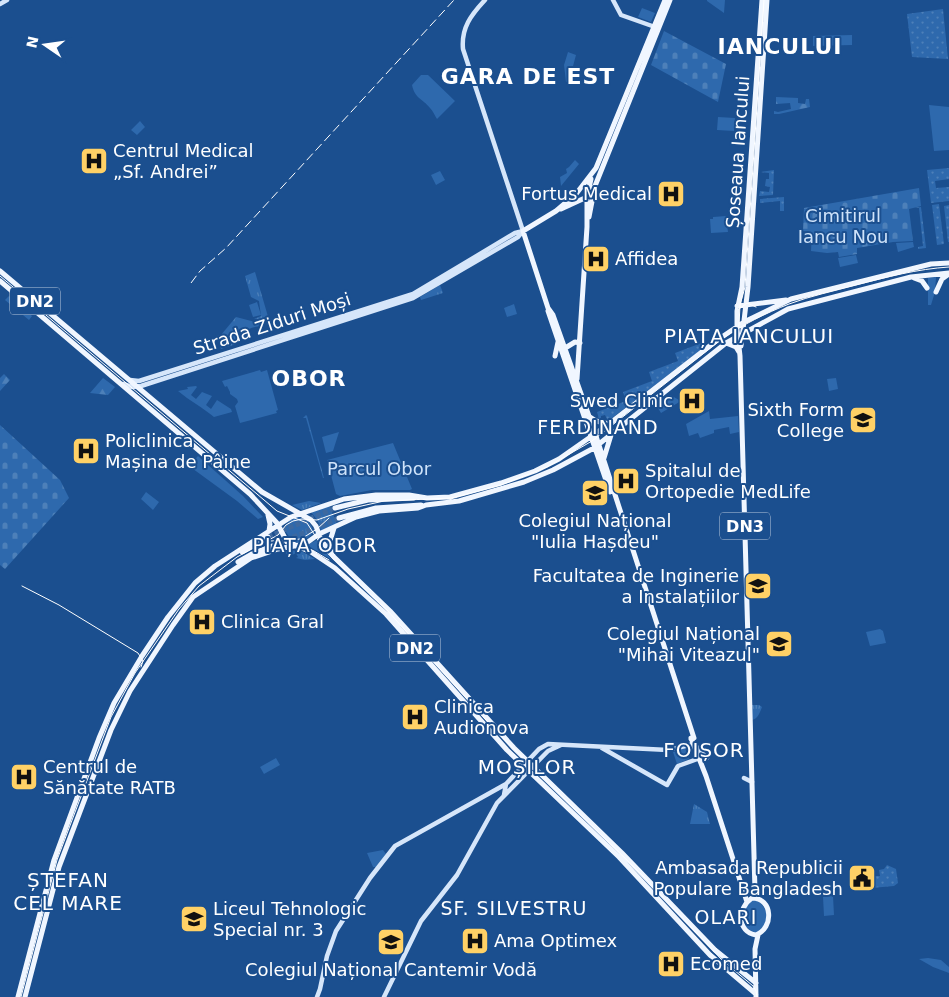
<svg xmlns="http://www.w3.org/2000/svg" width="949" height="997" font-family="'DejaVu Sans',sans-serif">
  <defs>
    <pattern id="grass-tufts" width="24" height="20" patternUnits="userSpaceOnUse" patternTransform="scale(1.25)"><rect width="24" height="20" fill="#2e69ad"/><path d="M3 7l-1-3M5 7V3M7 7l1-3M15 17l-1-3M17 17v-4M19 17l1-3" fill="none" stroke="#4d80b9"/></pattern>
    <pattern id="forest-firs" width="22" height="20" patternUnits="userSpaceOnUse" patternTransform="scale(1.25)"><rect width="22" height="20" fill="#2e69ad"/><path d="M5 1l3.5 6h-7zM16 11l3.5 6h-7z" fill="#4d80b9"/></pattern>
    <pattern id="cemetery-stones" width="16" height="16" patternUnits="userSpaceOnUse" patternTransform="scale(1.25)"><rect width="16" height="16" fill="#2e69ad"/><path d="M2 7V4a2 2 0 0 1 4 0v3zM10 15v-3a2 2 0 0 1 4 0v3z" fill="#4d80b9"/></pattern>
    <pattern id="garden-dots" width="8" height="8" patternUnits="userSpaceOnUse" patternTransform="scale(1.25)"><rect width="8" height="8" fill="#2e69ad"/><path d="M2 2h.1M6 6h.1" fill="none" stroke="#4d80b9" stroke-width="1.8" stroke-linecap="round"/></pattern>
  </defs>
  <rect width="100%" height="100%" fill="#1b4f8f"/>
  <path fill="url(#grass-tufts)" d="M 255,272 L 269,320 L 254,319 L 261,316 L 259,301 L 251,297 L 245,276 Z
    M 440,285 L 443,293 L 421,300 L 420,297 Z
    M 9,296 L 32,316 L 29,320 L 5,300 Z
    M 236,317 L 259,323 L 262,326 C 253,327 246,327 245,338 L 233,345 L 221,349 L 217,336 L 221,335 Z
    M 306,415 L 307,416 L 324,478 L 323,478 L 306,418 L 303,418 Z
    M 309,501 L 321,503 L 302,510 L 292,505 Z
    M 329,505 L 337,524 L 321,531 L 318,521 L 311,512 Z
    M 297,517 L 307,520 L 312,527 L 313,533 L 307,539 L 296,543 L 290,538 L 284,529 L 290,520 Z
    M 317,540 L 332,560 L 307,545 Z
    M 291,550 L 303,552 L 315,559 L 305,560 L 296,558 L 298,557 L 296,553 L 290,556 L 284,552 Z
    M 752,705 L 759,705 L 762,707 C 760,712 758,719 752,720 Z
    M 694,804 L 707,812 L 710,824 L 690,824 Z"/>
  <path fill="url(#forest-firs)" d="M 776,97 L 798,98 L 798,103 L 805,104 L 806,99 L 809,99 L 810,107 L 779,114 L 774,114 L 774,111 L 778,112 L 791,109 L 790,103 L 776,104 Z
    M 4,374 L 10,380 L 0,391 L 0,378 Z
    M 103,378 L 115,387 L 108,395 L 90,393 Z"/>
  <path fill="url(#cemetery-stones)" d="M 664,31 L 726,64 L 718,102 L 651,65 Z
    M 919,188 L 921,206 L 909,209 L 913,241 L 893,242 L 857,248 L 857,254 L 839,257 L 838,252 L 827,253 L 811,251 L 812,233 L 803,231 L 804,208 Z
    M 0,425 L 60,480 L 69,498 L 5,569 L 0,565 Z"/>
  <path fill="#2e69ad" d="M 707,0 L 725,0 L 724,13 L 707,1 Z
    M 642,8 L 655,13 L 651,22 L 638,17 Z
    M 852,35 L 852,45 L 813,46 L 813,36 Z
    M 568,52 L 576,55 L 569,81 L 566,82 L 564,65 Z
    M 421,75 L 428,75 L 455,101 L 437,119 C 435,116 433,111 430,108 C 422,98 415,99 412,85 Z
    M 929,105 L 949,107 L 949,150 L 934,151 Z
    M 718,117 L 735,118 L 734,131 L 717,130 Z
    M 140,121 L 145,127 L 137,135 L 131,130 Z
    M 575,160 L 579,164 L 561,186 L 560,177 L 567,173 L 566,169 L 569,167 Z
    M 440,171 L 445,180 L 436,185 L 431,175 Z
    M 726,216 L 728,232 L 711,233 L 710,219 L 713,219 L 713,217 Z
    M 913,242 L 914,247 L 898,252 L 896,243 Z
    M 856,255 L 858,263 L 840,267 L 838,258 Z
    M 936,277 L 935,292 L 931,305 L 928,305 L 928,278 Z
    M 257,302 L 261,315 L 253,317 L 249,305 Z
    M 514,304 L 517,314 L 507,317 L 504,308 Z
    M 260,370 L 261,372 L 267,370 L 278,410 L 276,411 L 277,413 L 240,423 L 235,406 L 238,402 L 237,399 L 230,394 L 230,392 L 227,386 L 225,387 L 222,381 Z
    M 836,378 L 838,389 L 829,391 L 827,379 Z
    M 196,386 L 197,387 L 191,395 L 196,399 L 202,392 L 212,396 L 206,405 L 211,409 L 217,400 L 231,409 L 232,412 L 214,417 C 202,407 190,401 178,391 L 188,389 L 187,387 Z
    M 670,395 L 681,401 L 661,413 L 656,405 Z
    M 709,411 L 710,419 L 738,416 L 739,432 L 730,434 L 729,427 L 714,430 L 714,433 L 700,438 L 698,433 L 689,436 L 686,424 Z
    M 339,432 L 333,451 L 326,453 L 322,437 Z
    M 393,443 L 412,489 L 410,490 L 372,490 L 340,496 L 336,494 L 327,460 Z
    M 198,456 L 243,496 L 263,517 L 258,519 L 237,501 L 189,466 Z
    M 146,492 L 159,502 L 153,510 L 141,499 Z
    M 880,629 L 883,631 L 886,643 L 870,646 L 866,632 Z
    M 685,748 L 689,759 L 677,764 L 673,752 Z
    M 276,758 L 280,765 L 264,774 L 260,767 Z
    M 383,850 L 386,854 L 376,867 L 373,867 L 367,853 Z
    M 833,896 L 834,915 L 824,916 L 823,897 Z
    M 750,900 L 757,900 C 770,911 770,921 758,933 C 737,928 742,914 750,900 Z
    M 928,958 L 941,960 L 949,967 L 949,973 L 933,967 L 919,959 Z"/>
  <path fill="url(#garden-dots)" d="M 943,9 L 948,59 L 912,57 L 907,14 Z
    M 949,168 L 949,179 L 935,181 L 936,188 L 949,187 L 949,201 L 931,203 L 927,170 Z
    M 774,170 L 773,195 L 759,196 L 760,191 L 769,192 L 770,187 L 765,186 L 766,179 L 769,179 L 769,173 L 761,172 Z
    M 784,197 L 784,211 L 780,211 L 780,201 L 760,203 L 760,199 Z
    M 939,204 L 944,244 L 937,245 L 932,205 Z
    M 949,205 L 949,242 L 948,242 L 944,206 Z
    M 921,207 L 926,248 L 918,249 L 918,247 L 923,246 L 919,208 L 914,208 Z
    M 704,342 L 706,346 L 608,421 L 605,415 L 601,416 L 601,419 L 599,419 L 597,412 L 626,401 L 623,392 L 652,381 L 649,372 L 678,361 L 675,353 Z
    M 887,865 L 896,869 L 898,883 L 894,886 L 871,888 L 871,876 L 880,876 L 879,870 L 884,869 Z"/>
  <g fill="none" stroke-linecap="round" stroke-linejoin="round">
    <path stroke="#3d69a0" stroke-width="5" stroke-dasharray="5 2.5" stroke-linecap="butt" d="M 268,537 L 335,508
      M 272,546 L 339,518"/>
    <path stroke="#d6e6fa" stroke-width="4.5" d="M 485,0 C 471,15 461,28 463,49 L 523,231
      M 613,0 L 621,15 L 655,27
      M 0,4 L 7,0
      M 130,380 L 139,381 L 413,294 L 515,233 L 523,231
      M 123,384 L 132,387 L 141,386 L 413,298 L 518,237 L 523,231
      M 602,748 L 667,785 L 678,766 L 700,758
      M 744,778 L 752,782
      M 504,795 L 506,784 L 539,749 L 548,744 L 668,750 L 694,744 L 707,758
      M 317,997 L 320,989 L 327,956 L 336,931 L 370,878 L 395,846 L 506,784
      M 384,997 L 421,921 L 457,875 L 497,803 L 548,751 L 561,745"/>
    <path stroke="#f0f6ff" stroke-width="5" d="M 665,0 L 596,168 L 576,194 L 556,211 L 523,231 L 548,308 L 553,315 L 595,433 L 694,738 L 691,739
      M 561,209 L 587,197 L 595,186 L 670,0
      M 589,217 L 594,191
      M 0,271 L 262,492 L 311,520 L 316,526 L 321,540 L 334,557 L 390,611 L 514,748 L 622,853 L 715,950 L 756,983
      M 914,278 L 922,281 L 927,288
      M 0,281 L 250,494 L 277,523 L 287,542 L 311,552 L 335,568 L 386,614 L 507,750 L 619,857 L 710,955 L 756,994
      M 936,292 L 942,279 L 949,274
      M 737,306 L 786,300
      M 548,311 L 610,492
      M 726,343 L 736,347 L 739,352
      M 741,346 L 748,287 L 767,0
      M 562,350 L 575,342 L 580,343
      M 555,356 L 558,342
      M 577,379 L 587,227 L 587,197 L 591,179
      M 590,417 L 596,421 L 609,424
      M 604,458 L 611,435
      M 335,508 L 368,500 L 414,498
      M 268,515 L 270,524 L 269,531
      M 339,518 L 376,508 L 421,505
      M 242,552 L 268,537
      M 331,553 L 330,541 L 334,528
      M 238,562 L 252,554 L 272,546
      M 691,738 L 706,776 L 747,902
      M 752,898 C 773,898 774,928 756,935 C 737,932 737,908 752,898 Z
      M 753,898 L 755,891 L 740,356 L 737,329 L 737,311 L 742,287 L 762,0
      M 18,997 L 54,860 L 99,738 L 114,703 L 142,656 L 168,617 L 195,583 L 215,566 L 291,517 L 344,499 L 376,495 L 409,495 L 427,498 L 450,497 L 501,483 L 535,471 L 559,459 L 609,424 L 716,341 L 744,322 L 791,299 L 931,264 L 949,263
      M 25,997 L 59,867 L 111,730 L 130,691 L 173,625 L 193,597 L 251,558 L 278,549 L 305,544 L 319,534 L 356,517 L 379,511 L 418,508 L 426,505 L 459,501 L 524,482 L 553,470 L 594,448 L 726,343 L 788,309 L 911,277 L 949,273
      M 756,997 L 755,949 L 758,935"/>
    <path stroke="#fff" stroke-width="1" d="M 0,276 L 277,511 L 307,523 L 325,551 L 387,610 L 495,730 L 645,878 L 721,959 L 753,986 L 756,991 L 757,997
      M 739,309 L 747,303 L 756,307
      M 737,329 L 739,325 L 740,305 L 745,287 L 764,0
      M 271,541 L 301,539 L 317,529 L 329,518
      M 291,541 L 314,551 L 329,560
      M 22,586 L 59,605 L 138,653 L 143,661 L 141,667
      M 21,997 L 57,860 L 111,717 L 135,673 L 179,609 L 199,586 L 237,557 L 278,535 L 286,525 L 293,521 L 302,519 L 317,520 L 348,509 L 384,501 L 452,498 L 501,485 L 547,467 L 592,441 L 722,339 C 742,325 766,313 789,304 C 810,296 834,291 856,285 C 887,277 917,269 949,267"/>
    <path stroke="#fff" stroke-width="1" stroke-dasharray="9 4" stroke-linecap="butt" d="M 191,283 L 200,271 L 226,248 L 454,0"/>
  </g>
  <defs>
    <g id="hospital-square" transform="scale(1.4375)"><rect x="-9" y="-9" width="18" height="18" rx="4" fill="#ffd166" stroke="#1b4f8f"/><path d="M-5-5h3v3.5h4V-5h3V5h-3V1.5h-4V5h-3Z" fill="#111"/></g>
    <g id="university-square" transform="scale(1.4375)"><rect x="-9" y="-9" width="18" height="18" rx="4" fill="#ffd166" stroke="#1b4f8f"/><path d="M0-5L7-2L0 1L-7-2ZM-4 1L0 2.5L4 1V4Q0 6-4 4Z" fill="#111"/></g>
    <g id="school-square" transform="scale(1.4375)"><rect x="-9" y="-9" width="18" height="18" rx="4" fill="#ffd166" stroke="#1b4f8f"/><path d="M0-5L7-2L0 1L-7-2ZM-4 1L0 2.5L4 1V4Q0 6-4 4Z" fill="#111"/></g>
    <g id="civic-square" transform="scale(1.4375)"><rect x="-9" y="-9" width="18" height="18" rx="4" fill="#ffd166" stroke="#1b4f8f"/><path d="M-.6-6.5H3V-4.5H.6V-3L4-1V1h2V6H-6V1h2V-1L-.6-3ZM-1.2 2.5V6h2.4V2.5Z" fill="#111"/></g>
  </defs>
  <g fill-rule="evenodd">
    <use href="#hospital-square" x="94" y="161"/>
    <use href="#hospital-square" x="671" y="194"/>
    <use href="#hospital-square" x="596" y="259"/>
    <use href="#hospital-square" x="692" y="401"/>
    <use href="#university-square" x="863" y="420"/>
    <use href="#hospital-square" x="86" y="451"/>
    <use href="#hospital-square" x="626" y="481"/>
    <use href="#school-square" x="595" y="493"/>
    <use href="#university-square" x="758" y="586"/>
    <use href="#hospital-square" x="202" y="622"/>
    <use href="#school-square" x="779" y="644"/>
    <use href="#hospital-square" x="415" y="717"/>
    <use href="#hospital-square" x="24" y="777"/>
    <use href="#civic-square" x="862" y="878"/>
    <use href="#university-square" x="194" y="919"/>
    <use href="#hospital-square" x="475" y="941"/>
    <use href="#school-square" x="391" y="942"/>
    <use href="#hospital-square" x="671" y="964"/>
  </g>
  <g text-anchor="middle" stroke-width="4" stroke-linejoin="round" paint-order="stroke">
    <g fill="#1b4f8f" stroke="#bbcadd" stroke-width="1">
      <rect x="10" y="287.5" width="50" height="27" rx="4"/>
      <rect x="720" y="512.5" width="50" height="27" rx="4"/>
      <rect x="390" y="634.5" width="50" height="27" rx="4"/>
    </g>
    <g font-size="16" font-weight="bold" fill="#fff">
      <text x="35" y="307">DN2</text>
      <text x="745" y="532">DN3</text>
      <text x="415" y="654">DN2</text>
    </g>
    <g font-size="18" fill="#fff" stroke="#1b4f8f" text-anchor="start">
      <text x="113" y="157">Centrul Medical<tspan x="113" dy="21">„Sf. Andrei”</tspan></text>
      <text x="652" y="200" text-anchor="end">Fortus Medical</text>
      <text x="615" y="265">Affidea</text>
      <text x="673" y="407" text-anchor="end">Swed Clinic</text>
      <text x="844" y="416" text-anchor="end">Sixth Form<tspan x="844" dy="21">College</tspan></text>
      <text x="105" y="447">Policlinica<tspan x="105" dy="21">Mașina de Pâine</tspan></text>
      <text x="645" y="477">Spitalul de<tspan x="645" dy="21">Ortopedie MedLife</tspan></text>
      <text x="595" y="527" text-anchor="middle">Colegiul Național<tspan x="595" dy="21">"Iulia Hașdeu"</tspan></text>
      <text x="739" y="582" text-anchor="end">Facultatea de Inginerie<tspan x="739" dy="21">a Instalațiilor</tspan></text>
      <text x="221" y="628">Clinica Gral</text>
      <text x="760" y="640" text-anchor="end">Colegiul Național<tspan x="760" dy="21">"Mihai Viteazul"</tspan></text>
      <text x="434" y="713">Clinica<tspan x="434" dy="21">Audionova</tspan></text>
      <text x="43" y="773">Centrul de<tspan x="43" dy="21">Sănătate RATB</tspan></text>
      <text x="843" y="874" text-anchor="end">Ambasada Republicii<tspan x="843" dy="21">Populare Bangladesh</tspan></text>
      <text x="213" y="915">Liceul Tehnologic<tspan x="213" dy="21">Special nr. 3</tspan></text>
      <text x="494" y="947">Ama Optimex</text>
      <text x="690" y="970">Ecomed</text>
      <text x="391" y="976" text-anchor="middle">Colegiul Național Cantemir Vodă</text>
    </g>
    <g font-size="18" fill="#fff" stroke="#1b4f8f">
      <text transform="translate(738 152) rotate(-86)" y="6">Șoseaua Iancului</text>
      <text transform="translate(272 324) rotate(-18)" y="6">Strada Ziduri Moși</text>
    </g>
    <g font-size="18" fill="#cfe3fa" stroke="#1b4f8f">
      <text x="843" y="222">Cimitirul<tspan x="843" dy="21">Iancu Nou</tspan></text>
      <text x="379" y="475">Parcul Obor</text>
    </g>
    <g font-size="19" letter-spacing="1" fill="#fff" stroke="#1b4f8f">
      <text x="598" y="434">FERDINAND</text>
      <text x="315" y="552">PIAȚA OBOR</text>
      <text x="514" y="915">SF. SILVESTRU</text>
      <text x="726" y="924">OLARI</text>
    </g>
    <g font-size="20" letter-spacing="1" fill="#fff" stroke="#1b4f8f">
      <text x="749" y="343">PIAȚA IANCULUI</text>
      <text x="704" y="757">FOIȘOR</text>
      <text x="527" y="774">MOȘILOR</text>
      <text x="68" y="887">ȘTEFAN<tspan x="68" dy="23">CEL MARE</tspan></text>
    </g>
    <g font-size="22" font-weight="bold" letter-spacing="1" fill="#fff" stroke="#1b4f8f">
      <text x="780" y="54">IANCULUI</text>
      <text x="528" y="84">GARA DE EST</text>
      <text x="309" y="386">OBOR</text>
    </g>
  </g>
  <g transform="translate(45 45) rotate(283)" stroke="#1b4f8f" stroke-width="4" paint-order="stroke">
  <path d="M0-4L9 19L0 12L-9 19Z" fill="#ffffff"/>
  <text y="-8" font-size="14" font-weight="bold" text-anchor="middle" fill="#ffffff">N</text>
  </g>
</svg>
